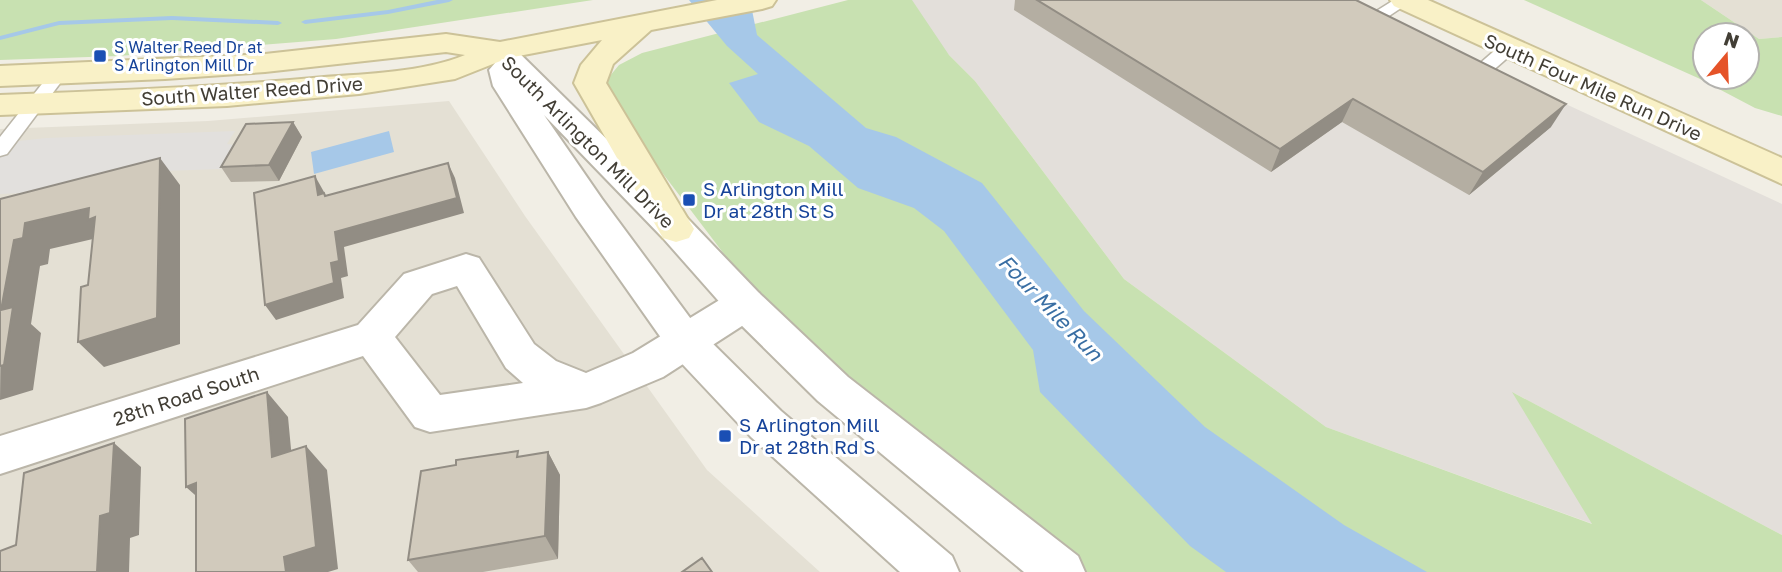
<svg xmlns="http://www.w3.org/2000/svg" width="1782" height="572" font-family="'Golos Text',sans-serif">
  <rect width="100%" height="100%" fill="#f1eee5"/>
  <path fill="#e4e0d4" d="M 1701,0 L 1782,0 L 1782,37 L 1759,39 Z
    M 449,101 L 525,216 L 707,470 L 820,572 L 0,572 L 0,129 L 208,121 Z"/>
  <path fill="#e3dfda" d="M 911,0 L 1347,0 L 1453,52 L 1782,204 L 1782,535 L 1514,393 L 1593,524 L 1326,427 L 1124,279 L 975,81 L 931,37 Z"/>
  <path fill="#c8e1b1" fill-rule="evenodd" d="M 0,0 L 593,0 L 336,39 L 118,56 L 0,60 Z
    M 848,0 L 912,0 L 949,55 L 975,81 L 1124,279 L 1326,427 L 1592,524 L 1512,392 L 1782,535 L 1782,572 L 1086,572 L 843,381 L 743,279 L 610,104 L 604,83 L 619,65 L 642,53 Z
    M 1524,0 L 1701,0 L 1759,39 L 1782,37 L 1782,116 L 1755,108 L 1698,78 ZM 1705,35 L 1747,35 L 1747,77 L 1705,77 Z"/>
  <path fill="#e2e0dd" d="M 235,131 L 227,144 L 234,145 L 220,169 L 164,171 L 98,190 L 0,194 L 0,143 L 46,138 Z"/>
  <path fill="#a6c8e8" d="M 689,0 L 750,0 L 757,35 L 866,128 L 896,137 L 982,183 L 1084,311 L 1205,427 L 1344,525 L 1427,572 L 1226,572 L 1190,546 L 1040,392 L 1033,350 L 944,231 L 914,208 L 858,188 L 809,146 L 759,122 L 729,83 L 758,74 L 727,46 Z
    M 389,131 L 394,152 L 314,174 L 311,152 Z"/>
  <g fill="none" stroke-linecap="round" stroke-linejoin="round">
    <path fill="#a6c8e8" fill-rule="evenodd" d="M 437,0 L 453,0 L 449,2 L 388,14 L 305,24 L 301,22 L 305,20 L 388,10 Z
      M 172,16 L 278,21 L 282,23 L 278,25 L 172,20 L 59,25 L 0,40 L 0,36 L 59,21 Z"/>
    <g stroke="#bbb6a9" stroke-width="3">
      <path id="service" d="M 1394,0 L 1413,0 L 1374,26 L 1362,26 L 1360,23 L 1362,20 Z
        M 1507,44 L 1513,45 L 1515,49 L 1513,53 L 1482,80 L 1470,80 L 1467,76 L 1470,72 L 1501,45 Z
        M 59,69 L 67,74 L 7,154 L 0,156 L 0,137 L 53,70 Z"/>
    </g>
    <g stroke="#bbb6a9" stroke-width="4">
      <path id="minor" d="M 466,254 L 479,258 L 534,344 L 556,361 L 586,373 L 633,353 L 731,293 L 745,289 L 759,293 L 765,304 L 759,315 L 663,377 L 601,403 L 586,408 L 430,432 L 415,427 L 363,356 L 0,474 L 0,436 L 358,325 L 404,274 ZM 457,286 L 506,368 L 523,383 L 440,395 L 395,337 L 432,294 Z"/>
    </g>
    <g stroke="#bbb6a9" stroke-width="4">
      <path id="tertiary" d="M 500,42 L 511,45 L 689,220 L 759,293 L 848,377 L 1078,556 L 1085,572 L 1024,572 L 818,401 L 731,315 L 663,238 L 544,115 L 602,199 L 699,330 L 781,411 L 952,556 L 959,572 L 900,572 L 751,437 L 671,352 L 576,217 L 493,86 L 489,70 L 495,63 L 485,51 L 489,45 Z"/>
    </g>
    <g stroke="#ccc298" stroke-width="4">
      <path id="secondary" d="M 717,0 L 776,0 L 772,6 L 762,9 L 651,30 L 613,64 L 606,83 L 694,229 L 689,238 L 676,242 L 663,238 L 574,83 L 581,65 L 602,40 L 508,58 L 455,79 L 359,94 L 227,106 L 0,115 L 0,95 C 108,91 216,87 324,77 C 367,74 424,72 465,55 L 446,52 L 265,72 L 165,79 L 0,86 L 0,66 L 265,54 L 446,34 L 500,42 Z
        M 1390,0 L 1428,0 L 1782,158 L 1782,184 L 1394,6 Z"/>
    </g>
    <use href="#service" fill="#fff" fill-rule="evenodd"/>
    <use href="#minor" fill="#fff" fill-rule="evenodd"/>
    <use href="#tertiary" fill="#fff" fill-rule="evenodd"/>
    <use href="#secondary" fill="#f9f1c7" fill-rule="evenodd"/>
  </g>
  <path fill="#b4aea2" d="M 1015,0 L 1356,0 L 1551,127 L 1469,195 L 1342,122 L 1271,172 L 1014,10 Z
    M 293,122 L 302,137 L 279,181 L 231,182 L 221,167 Z
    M 548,452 L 560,475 L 558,559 L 483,572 L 418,572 L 408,560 L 521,456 Z"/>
  <path fill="#928d84" d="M 1353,99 L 1342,122 L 1271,172 L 1280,149 Z
    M 1566,104 L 1551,127 L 1469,195 L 1483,172 Z
    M 293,122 L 302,137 L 279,181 L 269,165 Z
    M 160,158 L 180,185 L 180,344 L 104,367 L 78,342 Z
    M 448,163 L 455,178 L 464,213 L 344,247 L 348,276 L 341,278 L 344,298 L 276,320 L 265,305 L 331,263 L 335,232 Z
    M 315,176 L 324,192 L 324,196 L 324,193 L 333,208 L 318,195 Z
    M 89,208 L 110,235 L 50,249 L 48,264 L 40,266 L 31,324 L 41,333 L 33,390 L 0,400 L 1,310 L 14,240 L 25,223 Z
    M 267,392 L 288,417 L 294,481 L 272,457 Z
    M 114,443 L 141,467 L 139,535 L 130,538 L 129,572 L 97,572 L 100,516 Z
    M 306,446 L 327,470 L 338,569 L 328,572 L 286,572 L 284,557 Z
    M 548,452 L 560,475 L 558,559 L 545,536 Z
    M 196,483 L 212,510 L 186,487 Z"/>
  <path fill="#d1cabc" stroke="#928d84" stroke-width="2" d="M 1037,0 L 1356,0 L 1566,104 L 1483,172 L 1353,99 L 1280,149 Z
    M 293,122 L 269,165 L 221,167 L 246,124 Z
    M 160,158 L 157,318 L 78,342 L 81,287 L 88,285 L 95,217 L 88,220 L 89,208 L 25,223 L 23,238 L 14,240 L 1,310 L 13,307 L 4,365 L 0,366 L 0,199 Z
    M 448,163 L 457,198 L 335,232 L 339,261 L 331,263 L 334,283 L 265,305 L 254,193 L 315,176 L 318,195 L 324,193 L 325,196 Z
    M 267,392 L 272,457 L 306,446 L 316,547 L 284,557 L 286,572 L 196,572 L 196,483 L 186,487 L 185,419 Z
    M 114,443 L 110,513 L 100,516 L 97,572 L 0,572 L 0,551 L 16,545 L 24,473 Z
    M 518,451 L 517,457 L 548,452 L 545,536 L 408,560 L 421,471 L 456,465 L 456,460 Z
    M 702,558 L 712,572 L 682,572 Z"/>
  <g fill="#1a4fb4" stroke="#fff" stroke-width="2.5">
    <rect x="93" y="49" width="14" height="14" rx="3.5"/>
    <rect x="682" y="193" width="14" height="14" rx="3.5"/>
    <rect x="718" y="429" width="14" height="14" rx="3.5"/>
  </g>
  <g text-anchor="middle" stroke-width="6" stroke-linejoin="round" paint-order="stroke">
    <g font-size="16" fill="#164399" stroke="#fff" text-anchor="start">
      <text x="114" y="53">S Walter Reed Dr at<tspan x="114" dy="18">S Arlington Mill Dr</tspan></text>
    </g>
    <g font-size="19" fill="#423e35" stroke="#fff">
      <text transform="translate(1593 87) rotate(24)" y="7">South Four Mile Run Drive</text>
      <text transform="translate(252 91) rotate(-4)" y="7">South Walter Reed Drive</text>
      <text transform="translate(588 142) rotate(45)" y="7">South Arlington Mill Drive</text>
      <text transform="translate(186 396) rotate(-18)" y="7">28th Road South</text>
    </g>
    <g font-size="19" fill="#164399" stroke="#fff" text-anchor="start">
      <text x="703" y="196">S Arlington Mill<tspan x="703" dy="22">Dr at 28th St S</tspan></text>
      <text x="739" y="432">S Arlington Mill<tspan x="739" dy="22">Dr at 28th Rd S</tspan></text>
    </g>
    <g font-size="21" font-style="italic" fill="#396ea3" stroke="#fff">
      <text transform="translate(1050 308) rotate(46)" y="7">Four Mile Run</text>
    </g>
  </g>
  <g transform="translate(1726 56) rotate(19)"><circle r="33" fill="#ffffff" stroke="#b3b2ae" stroke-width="2"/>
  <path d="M0-5L12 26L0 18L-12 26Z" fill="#e55328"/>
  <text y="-10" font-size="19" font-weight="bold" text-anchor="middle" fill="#423e35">N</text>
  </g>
</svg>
